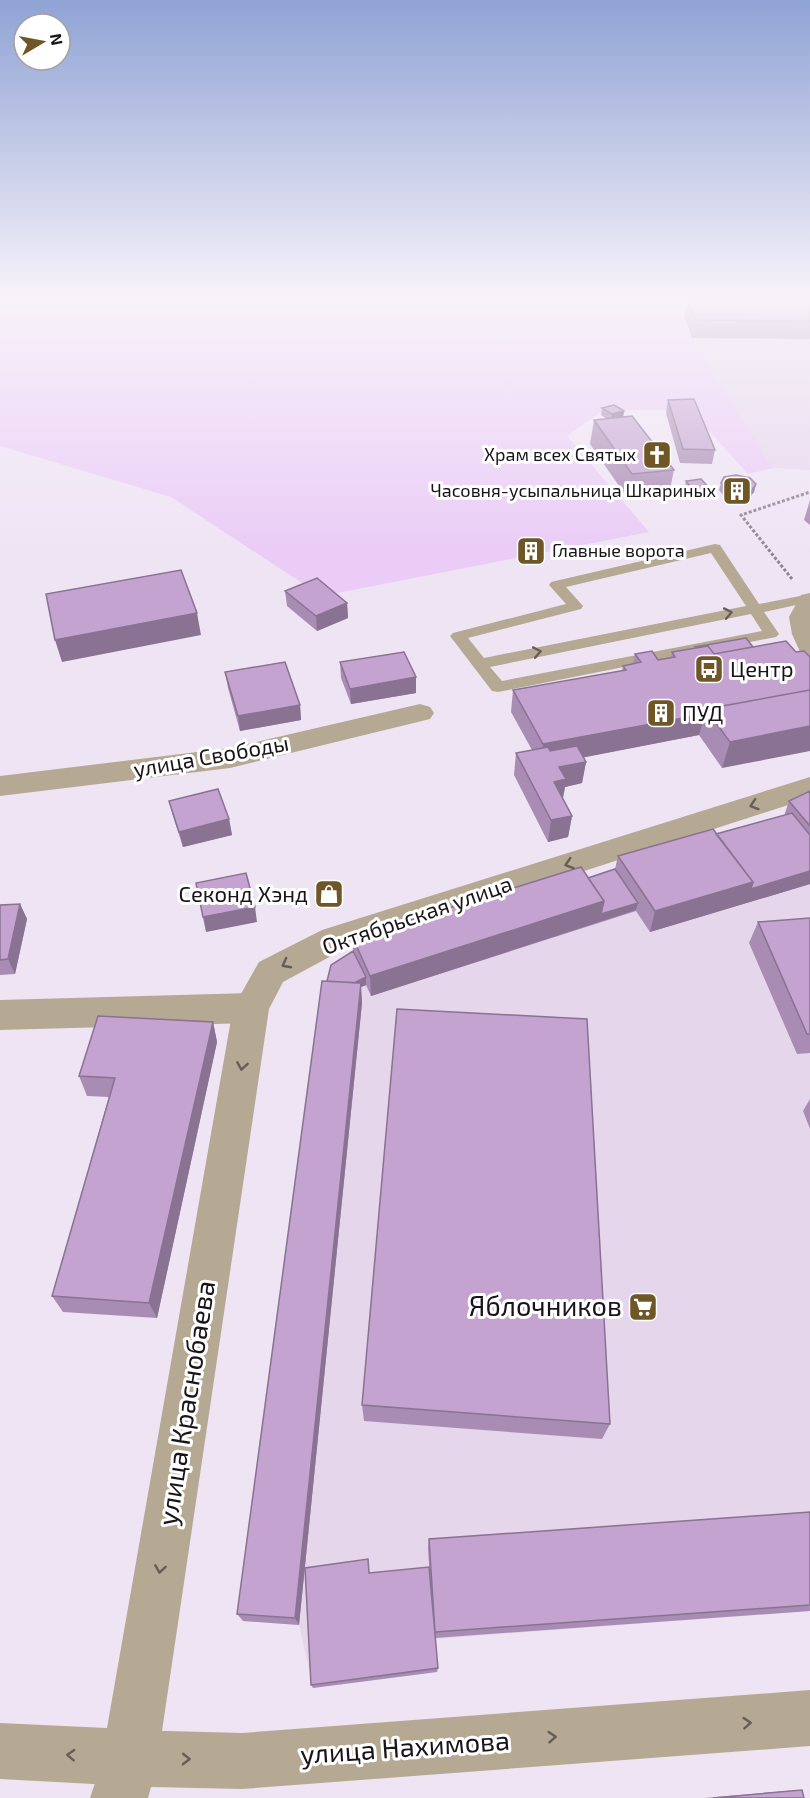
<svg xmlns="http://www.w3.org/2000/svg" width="810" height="1798" font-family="'Exo 2',sans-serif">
  <rect width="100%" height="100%" fill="#efe4f4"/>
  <path fill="#e6d6ec" d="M 684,316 L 810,317 L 810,470 L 773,468 L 692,338 Z
    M 810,858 L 810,1611 L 434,1639 L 437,1672 L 313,1688 L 299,1625 L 243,1621 L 325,991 Z"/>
  <path fill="#eaccf6" d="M 0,300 L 678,300 L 692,338 L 773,468 L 748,474 L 690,410 L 603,410 L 567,436 L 649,532 L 322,596 L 171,497 L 0,446 Z"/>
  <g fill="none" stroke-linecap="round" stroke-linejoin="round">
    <path stroke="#8d8590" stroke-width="3" stroke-dasharray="3 2" stroke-linecap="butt" d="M 792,579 L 741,515 L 810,492"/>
    <path fill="#b5a994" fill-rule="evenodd" d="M 715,544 L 720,545 L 759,604 L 810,594 L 810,602 L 764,612 L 779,634 L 776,637 L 498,692 L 492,691 L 450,636 L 453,633 L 566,604 L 549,585 L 551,582 ZM 711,553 L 746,606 L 484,658 L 468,638 L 581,609 L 583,606 L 566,587 ZM 751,614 L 762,631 L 502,681 L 490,667 Z"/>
    <path fill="#b5a994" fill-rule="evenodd" d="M 420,704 L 430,707 L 434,713 L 430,719 L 230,768 L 0,796 L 0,776 L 230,748 Z
      M 251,993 L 264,998 L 269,1008 L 264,1018 L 251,1023 L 0,1030 L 0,1000 Z
      M 810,1690 L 810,1746 L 242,1789 L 151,1787 L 148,1798 L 90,1798 L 110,1738 L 130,1730 L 242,1733 Z"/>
    <path fill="#b5a994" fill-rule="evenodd" d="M 810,593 L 810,656 L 801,654 L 792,634 L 789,617 L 801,595 Z
      M 810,777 L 810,798 L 346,948 L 283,982 L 269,1009 L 158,1758 L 150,1778 L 130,1786 L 0,1779 L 0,1723 L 107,1728 L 233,1008 L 259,962 L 322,930 Z"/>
  </g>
  <path fill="#a98cb3" d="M 687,300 L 810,300 L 810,339 L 692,338 L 684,316 Z
    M 668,400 L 715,450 L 712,464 L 680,463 L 666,413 Z
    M 602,408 L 624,411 L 623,417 L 674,470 L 669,494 L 628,499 L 590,444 L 594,420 L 607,419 L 601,415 Z
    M 686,481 L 708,496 L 693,498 L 684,489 Z
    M 721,483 L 756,484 L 754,492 L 750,497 L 737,500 L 724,496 L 719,490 Z
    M 810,500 L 810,525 L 804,520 Z
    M 285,591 L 347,603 L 348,618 L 317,631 L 287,606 Z
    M 786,641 L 722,768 L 699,735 L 583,757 L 586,762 L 582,783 L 565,787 L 563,799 L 572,816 L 568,837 L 548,842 L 514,775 L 516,753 L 532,750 L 511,712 L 513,690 L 622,671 L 623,666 L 633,664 L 635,654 L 658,660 L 671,657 L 672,652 L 695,648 L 695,647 L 753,647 Z
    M 340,662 L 416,677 L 416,693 L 351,704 L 341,678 Z
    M 225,672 L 300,705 L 301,720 L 240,731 L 228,688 Z
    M 810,791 L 810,884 L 650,932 L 636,911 L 371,996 L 366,985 L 361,987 L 362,1003 L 299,1625 L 243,1621 L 237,1614 L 327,981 L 353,951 L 353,938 L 588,878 L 615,869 L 618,856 L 716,834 L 784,816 L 789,801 Z
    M 169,801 L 229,819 L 232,835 L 183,847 L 173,816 Z
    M 20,904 L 27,919 L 15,974 L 0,975 L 0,905 Z
    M 810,918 L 810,1053 L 797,1054 L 749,943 L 758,922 Z
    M 213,1022 L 217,1042 L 157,1318 L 63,1312 L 52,1296 L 109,1097 L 87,1096 L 79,1076 Z
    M 810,1099 L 810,1129 L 803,1111 Z
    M 362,1405 L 610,1424 L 602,1439 L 364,1421 Z
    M 810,1512 L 810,1611 L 435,1638 L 438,1668 L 437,1672 L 313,1688 L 311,1685 L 369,1573 L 430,1580 L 428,1548 L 429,1539 Z
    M 802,1790 L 804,1798 L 704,1798 L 787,1791 Z"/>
  <path fill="#897292" d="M 624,411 L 623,418 L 611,422 L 612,414 Z
    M 756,484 L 754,492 L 750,497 L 737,500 L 739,492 Z
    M 710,489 L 708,496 L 693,498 L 694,491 Z
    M 540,543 L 539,551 L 523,554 L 523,547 Z
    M 347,603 L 348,618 L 317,631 L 316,616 Z
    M 197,613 L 201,635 L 62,662 L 55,640 Z
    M 416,677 L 416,693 L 351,704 L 350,689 Z
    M 300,705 L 301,720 L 240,731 L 238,716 Z
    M 705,714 L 699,735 L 540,766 L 543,744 Z
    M 810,726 L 810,751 L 722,768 L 730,742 Z
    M 586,762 L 582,783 L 565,787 L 562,801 L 554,782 L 559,767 Z
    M 572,816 L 568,837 L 548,842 L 551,820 Z
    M 229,819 L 232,835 L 183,847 L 179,832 Z
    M 810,871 L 810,884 L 650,932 L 655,911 L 753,882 Z
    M 604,901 L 599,922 L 371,996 L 370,976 Z
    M 638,903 L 636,910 L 599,922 L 601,914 Z
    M 20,904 L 27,919 L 15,974 L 8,959 Z
    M 255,907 L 257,922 L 206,932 L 203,917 Z
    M 366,977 L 366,985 L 361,987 L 362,1003 L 299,1625 L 295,1618 L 356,982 Z
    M 213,1022 L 217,1042 L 157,1318 L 149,1303 Z"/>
  <path fill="#c4a3d0" stroke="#897292" stroke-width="1.5" d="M 688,300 L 810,300 L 810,321 L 696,320 Z
    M 694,399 L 715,450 L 683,449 L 668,400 Z
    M 614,405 L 624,411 L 612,414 L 602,408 Z
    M 632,416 L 674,470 L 632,474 L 594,420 Z
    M 736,475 L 750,478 L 756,484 L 752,490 L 739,492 L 726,489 L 721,483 L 724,477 Z
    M 701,479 L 710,489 L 694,491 L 686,481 Z
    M 539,541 L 540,543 L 523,547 L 522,544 Z
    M 181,570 L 197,613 L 55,640 L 46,594 Z
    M 317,578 L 347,603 L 316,616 L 285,591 Z
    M 746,638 L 753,647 L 714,654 L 708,646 L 696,648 L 695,647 Z
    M 786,641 L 796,652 L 804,651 L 810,657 L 810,690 L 706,709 L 705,714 L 543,744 L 513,690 L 626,670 L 623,666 L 641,662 L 635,654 L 652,651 L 658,660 L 675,657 L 672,652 L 708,646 L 714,654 Z
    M 404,652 L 416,677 L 350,689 L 340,662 Z
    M 285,662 L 300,705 L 238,716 L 225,672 Z
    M 810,690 L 810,726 L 730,742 L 706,709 Z
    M 577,746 L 586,762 L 559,767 L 566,779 L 554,782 L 572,816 L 551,820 L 516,753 L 548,747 L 550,751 Z
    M 218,789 L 229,819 L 179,832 L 169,801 Z
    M 810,791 L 810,826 L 789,801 Z
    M 792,813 L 810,835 L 810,871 L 751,889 L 753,882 L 716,834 Z
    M 713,829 L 753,882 L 655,911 L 618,856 Z
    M 581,867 L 604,901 L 370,976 L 353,938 Z
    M 615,869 L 638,903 L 601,914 L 604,901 L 588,878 Z
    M 246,873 L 255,907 L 203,917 L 196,883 Z
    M 20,904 L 8,959 L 0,960 L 0,905 Z
    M 810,918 L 810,1034 L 807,1034 L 758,922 Z
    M 353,951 L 366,977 L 356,982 L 356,983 L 327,981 L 331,965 Z
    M 322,981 L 361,983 L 295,1618 L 237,1614 Z
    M 397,1009 L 587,1019 L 610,1424 L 362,1405 Z
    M 98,1016 L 213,1022 L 149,1303 L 52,1296 L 115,1078 L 79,1076 Z
    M 810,1512 L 810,1605 L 435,1632 L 429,1539 Z
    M 368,1559 L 369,1573 L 429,1567 L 438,1668 L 311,1685 L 305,1568 Z
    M 802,1790 L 804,1798 L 713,1798 Z"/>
  <defs><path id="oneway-chevron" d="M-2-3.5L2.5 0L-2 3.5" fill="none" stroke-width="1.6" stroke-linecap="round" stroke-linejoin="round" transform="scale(1.5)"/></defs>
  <g stroke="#665e56">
    <use href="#oneway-chevron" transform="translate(728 613) rotate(-11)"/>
    <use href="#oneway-chevron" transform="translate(537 652) rotate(-11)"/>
    <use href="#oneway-chevron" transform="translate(754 805) rotate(162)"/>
    <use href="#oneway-chevron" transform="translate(569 864) rotate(162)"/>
    <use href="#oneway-chevron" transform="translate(286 964) rotate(152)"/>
    <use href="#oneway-chevron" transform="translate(242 1066) rotate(99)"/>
    <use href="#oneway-chevron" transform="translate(160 1569) rotate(99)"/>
    <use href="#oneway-chevron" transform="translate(747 1723) rotate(-4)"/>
    <use href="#oneway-chevron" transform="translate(552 1737) rotate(-4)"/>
    <use href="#oneway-chevron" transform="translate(71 1755) rotate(-177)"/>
    <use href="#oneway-chevron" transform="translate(186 1759) rotate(1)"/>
  </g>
  <linearGradient id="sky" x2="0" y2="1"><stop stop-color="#8fa3d4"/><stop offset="0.54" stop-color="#f8f3fa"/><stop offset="1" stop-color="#f8f3fa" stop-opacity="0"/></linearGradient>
  <rect width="810" height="552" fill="url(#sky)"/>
  <defs>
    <g id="church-square" transform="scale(1.5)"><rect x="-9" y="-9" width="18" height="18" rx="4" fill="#6e5626" stroke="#fff"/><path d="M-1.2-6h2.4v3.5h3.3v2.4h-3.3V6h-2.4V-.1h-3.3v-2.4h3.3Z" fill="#fff"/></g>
    <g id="building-square" transform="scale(1.5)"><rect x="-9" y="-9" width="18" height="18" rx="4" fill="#6e5626" stroke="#fff"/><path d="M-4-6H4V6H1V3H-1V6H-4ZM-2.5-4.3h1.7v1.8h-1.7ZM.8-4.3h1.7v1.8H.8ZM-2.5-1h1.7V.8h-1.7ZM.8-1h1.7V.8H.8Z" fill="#fff"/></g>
    <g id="bus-square" transform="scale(1.5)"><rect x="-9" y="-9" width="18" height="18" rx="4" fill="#6e5626" stroke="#fff"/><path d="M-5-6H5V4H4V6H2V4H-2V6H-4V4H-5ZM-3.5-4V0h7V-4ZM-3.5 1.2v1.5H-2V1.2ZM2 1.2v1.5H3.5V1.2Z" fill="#fff"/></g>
    <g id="shop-square" transform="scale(1.5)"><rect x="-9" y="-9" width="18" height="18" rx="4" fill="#6e5626" stroke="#fff"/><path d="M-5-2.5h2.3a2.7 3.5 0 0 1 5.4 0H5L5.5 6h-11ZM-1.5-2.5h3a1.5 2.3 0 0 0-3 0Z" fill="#fff"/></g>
    <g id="supermarket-square" transform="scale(1.5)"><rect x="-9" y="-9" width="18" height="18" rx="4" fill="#6e5626" stroke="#fff"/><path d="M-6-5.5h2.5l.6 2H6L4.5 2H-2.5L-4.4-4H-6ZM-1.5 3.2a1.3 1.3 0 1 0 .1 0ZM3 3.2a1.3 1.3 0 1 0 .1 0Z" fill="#fff"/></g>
  </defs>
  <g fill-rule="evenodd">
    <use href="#church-square" x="657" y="455"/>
    <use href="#building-square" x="737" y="491"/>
    <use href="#building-square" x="531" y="551"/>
    <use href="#bus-square" x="709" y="669"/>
    <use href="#building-square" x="661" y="713"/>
    <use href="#shop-square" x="329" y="894"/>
    <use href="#supermarket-square" x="643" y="1307"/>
  </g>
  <g text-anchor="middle" stroke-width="6" stroke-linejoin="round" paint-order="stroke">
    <g font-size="18" fill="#181419" stroke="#fff" text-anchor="end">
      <text x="636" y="461">Храм всех Святых</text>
      <text x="716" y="497">Часовня-усыпальница Шкариных</text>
      <text x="552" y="557" text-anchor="start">Главные ворота</text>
    </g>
    <g font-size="22" fill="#181419" stroke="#fff" text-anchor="start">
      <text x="730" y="677">Центр</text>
      <text x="682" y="721">ПУД</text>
      <text x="308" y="902" text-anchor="end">Секонд Хэнд</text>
    </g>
    <g font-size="22" fill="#181419" stroke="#fff">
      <text transform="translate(211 756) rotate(-10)" y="8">улица Свободы</text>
      <text transform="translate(417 915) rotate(-19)" y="8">Октябрьская улица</text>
    </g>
    <g font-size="27" fill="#181419" stroke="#fff" text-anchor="end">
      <text x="622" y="1316">Яблочников</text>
    </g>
    <g font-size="27" fill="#181419" stroke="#fff">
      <text transform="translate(187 1403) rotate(-81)" y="9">улица Краснобаева</text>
      <text transform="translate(405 1748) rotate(-4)" y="9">улица Нахимова</text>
    </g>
  </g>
  <g transform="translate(42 42) rotate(80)"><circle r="28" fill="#ffffff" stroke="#a3a1a3" stroke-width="1.5"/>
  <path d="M0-4.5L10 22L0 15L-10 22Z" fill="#6e5626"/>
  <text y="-9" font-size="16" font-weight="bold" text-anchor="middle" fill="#181419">N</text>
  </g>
</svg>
